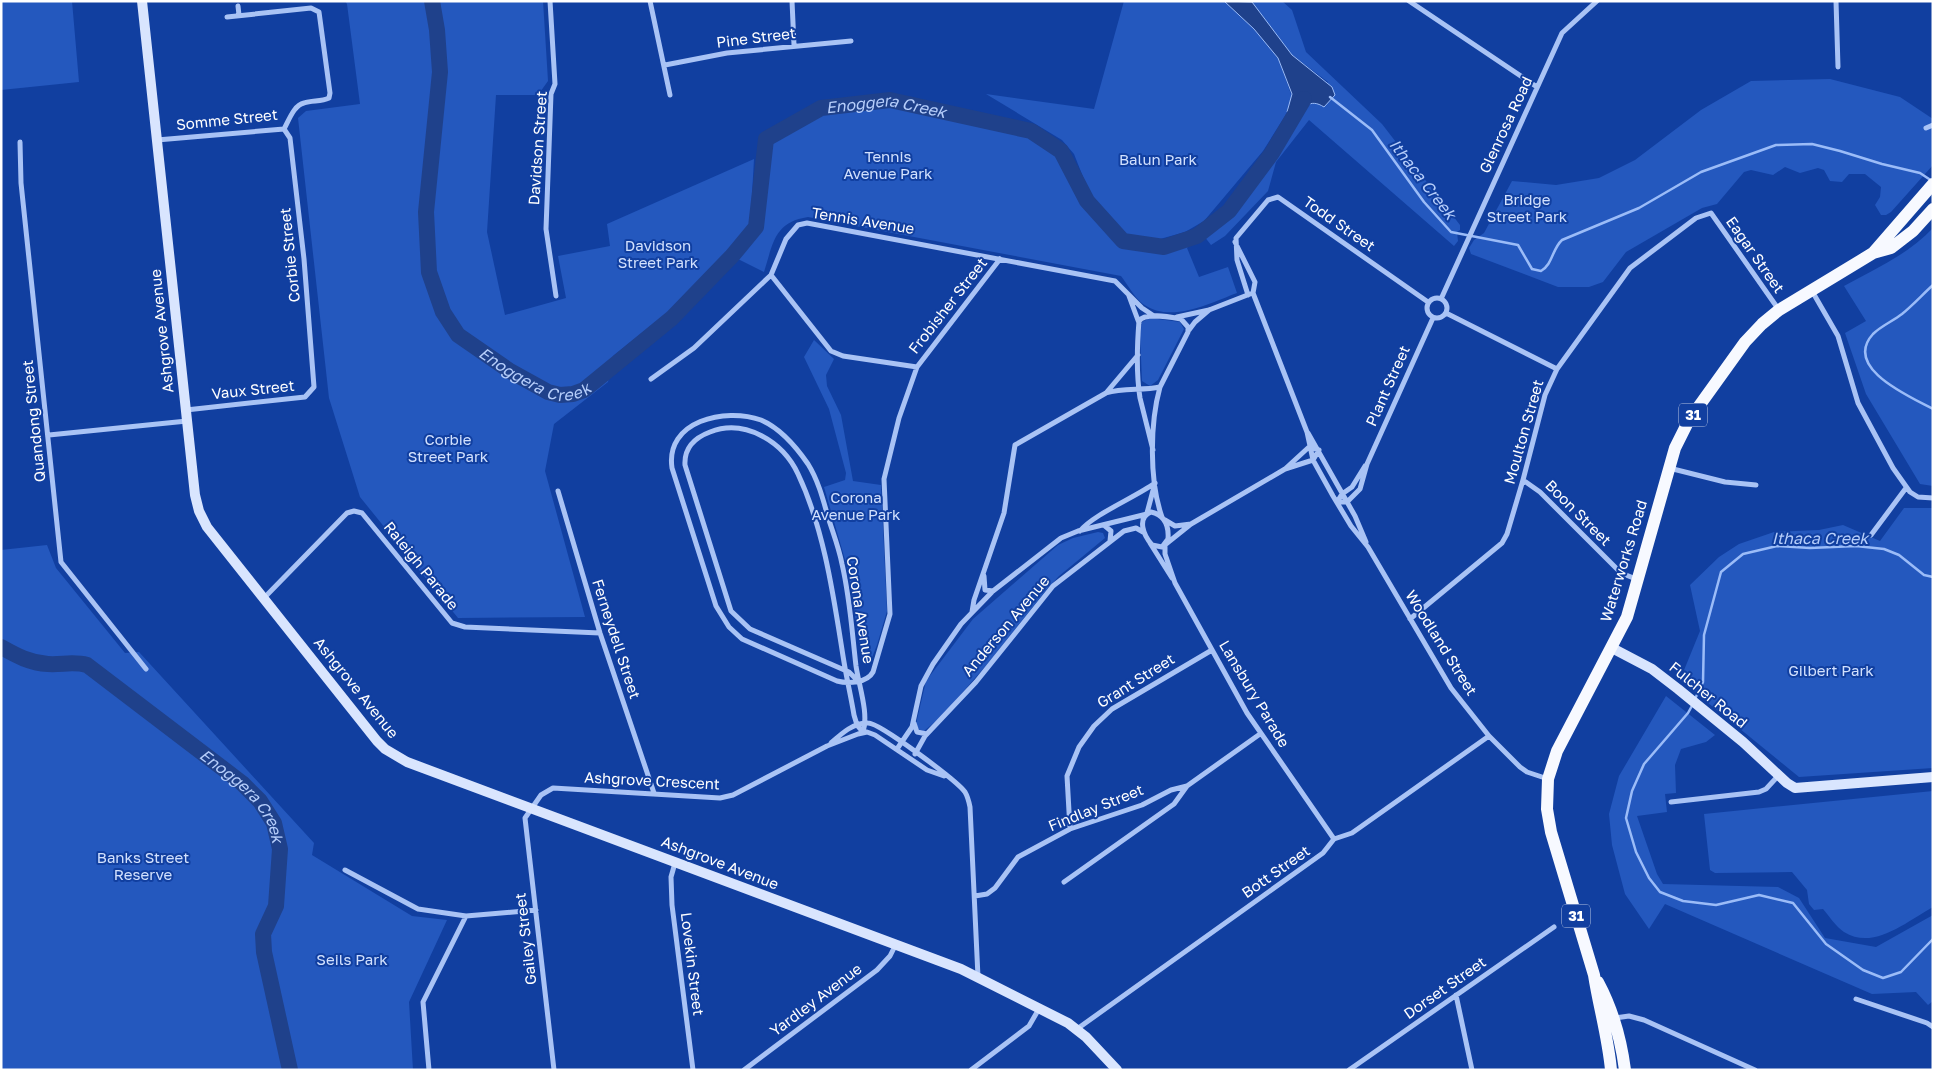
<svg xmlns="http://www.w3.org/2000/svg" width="1934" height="1071" font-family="'Golos Text',sans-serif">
  <rect width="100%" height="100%" fill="#113fa0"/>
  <path fill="#2458be" d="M 1,1 L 72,1 L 79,82 L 1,90 Z
    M 345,1 L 543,1 L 548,81 L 538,95 L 496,95 L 487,232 L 505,315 L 566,298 L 558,256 L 610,246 L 607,224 L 754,159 L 750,230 L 672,309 L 613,356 L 608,382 L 554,424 L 545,471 L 585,617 L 458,618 L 360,497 L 329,398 L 298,118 L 306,111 L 360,104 L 347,4 Z
    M 1124,1 L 1224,1 L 1230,5 L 1271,47 L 1278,58 L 1292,97 L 1290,108 L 1263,151 L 1204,221 L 1185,232 L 1160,239 L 1142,240 L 1123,234 L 1089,192 L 1074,154 L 1062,140 L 986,94 L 1094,109 Z
    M 1251,1 L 1282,1 L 1292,10 L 1306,52 L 1382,124 L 1460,225 L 1460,230 L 1457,232 L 1458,241 L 1454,246 L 1309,120 L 1276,162 L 1268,191 L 1225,236 L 1211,245 L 1204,236 C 1248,200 1272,155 1302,108 L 1309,103 L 1318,103 L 1328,82 L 1292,55 Z
    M 1830,79 L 1900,97 L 1933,119 L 1933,165 L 1891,212 L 1886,215 L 1881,215 L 1875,205 L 1880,197 L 1881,187 L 1865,174 L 1849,174 L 1842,182 L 1830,181 L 1824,170 L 1818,168 L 1800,173 L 1785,167 L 1773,175 L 1751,170 L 1744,172 L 1717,204 L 1702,208 L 1626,252 L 1603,282 L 1589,287 L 1558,287 L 1471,254 L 1469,248 L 1474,240 L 1484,233 L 1512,181 L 1556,185 L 1599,178 L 1635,160 L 1701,110 L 1751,81 Z
    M 890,100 L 1031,131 L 1061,151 L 1087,201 L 1123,241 L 1164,247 L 1197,236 L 1187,248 L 1199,277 L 1228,267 L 1237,293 C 1210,303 1171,324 1143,304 C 1134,297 1128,285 1121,276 L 808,217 C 774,222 773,244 764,272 L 732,256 L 756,227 L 766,139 L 821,108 Z
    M 1933,228 L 1933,486 L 1920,484 L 1866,394 L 1845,333 L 1866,321 L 1844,286 C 1875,269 1909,254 1933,228 Z
    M 1150,318 L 1180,322 L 1184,329 L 1158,380 L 1150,386 L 1142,381 L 1140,335 L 1142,322 Z
    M 814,340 L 834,359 L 826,375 L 827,386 L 841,415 L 853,481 L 881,485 L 887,611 L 877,645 L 871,660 L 866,665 L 862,662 L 848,570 L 824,487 L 845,480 L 846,473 L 829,409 L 804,357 Z
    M 1904,508 L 1933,508 L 1933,768 L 1799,777 L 1680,680 L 1700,631 L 1690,585 L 1719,557 L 1739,544 L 1774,532 L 1819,530 L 1843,525 L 1880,541 Z
    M 1098,532 L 1103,533 L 1105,538 L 1059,576 L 1047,589 L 989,662 L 942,716 L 924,731 L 919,730 L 916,724 L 926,681 L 973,619 L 1058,545 L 1073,538 Z
    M 47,545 L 56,568 L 125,653 L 139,652 L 314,843 L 312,855 L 412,916 L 447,920 L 409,1002 L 413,1070 L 1,1070 L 1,550 Z
    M 1666,696 L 1715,735 L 1706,742 L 1681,749 L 1675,765 L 1676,793 L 1665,794 L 1667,812 L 1637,816 L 1657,874 L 1663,884 L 1778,887 L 1799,898 L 1825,938 L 1876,947 L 1933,915 L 1933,1001 L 1928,1005 L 1916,992 L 1872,994 L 1665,904 L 1649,929 L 1625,894 L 1612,845 L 1609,814 L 1619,776 Z
    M 1933,791 L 1933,907 C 1907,921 1874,951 1844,932 C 1836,927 1829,916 1823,909 L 1814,910 L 1809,904 L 1807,890 L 1792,872 L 1715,873 L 1710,870 L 1704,814 Z"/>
  <path fill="#1f418b" stroke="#9bbcf8" d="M 1224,1 L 1252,2 L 1292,55 L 1332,87 L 1335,95 L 1324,107 C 1310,98 1303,107 1295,118 L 1287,112 L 1292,94 L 1278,58 L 1254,29 Z"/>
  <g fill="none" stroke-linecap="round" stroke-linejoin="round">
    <path stroke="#9bbcf8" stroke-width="2.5" d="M 1330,97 L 1372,130 L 1424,202 L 1451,232 L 1518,245 L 1532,269 L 1541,271 C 1553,264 1552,249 1562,240 L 1639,208 L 1701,172 L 1776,145 L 1812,144 L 1840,151 L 1882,164 L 1920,173 L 1932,181
      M 1933,285 C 1923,294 1913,305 1902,314 C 1893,321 1881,326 1873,334 C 1842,368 1911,397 1933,409
      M 1695,699 L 1703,682 L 1704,635 L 1721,572 L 1743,554 L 1777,546 L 1810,548 L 1856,546 L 1884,549 L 1899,555 L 1924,575 L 1933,577
      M 1693,704 L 1688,713 L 1644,764 L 1632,791 L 1626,818 L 1636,852 L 1649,878 L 1660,892 L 1683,901 L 1716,905 L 1759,895 L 1793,903 L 1826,944 L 1863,970 L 1883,978 L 1901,972 L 1933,939"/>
    <g stroke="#1f418b" stroke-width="16">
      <path id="s1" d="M 432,1 L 437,30 L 440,72 L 426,212 L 429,272 L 443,312 L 458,335 L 510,371 L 548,392 L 560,395 L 573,394 L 584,390 L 672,318 L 732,256 L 756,227 L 766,139 L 821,108 L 890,100 L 1031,131 L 1061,151 L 1087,201 L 1123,241 L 1164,247 L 1197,236 L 1229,211 L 1272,153 L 1304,99"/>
      <path id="s2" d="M 1,647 C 17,656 30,663 48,664 C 62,665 73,661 87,665 L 242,783 L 260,801 L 274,823 L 280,849 L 276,906 L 263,934 L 264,952 L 290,1070"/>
    </g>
    <path stroke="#a9c3f5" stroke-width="5" d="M 550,1 L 555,84 L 551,94 L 546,229 L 556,296
      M 650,1 L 670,95
      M 792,1 L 794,45
      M 1409,1 L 1537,87
      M 1836,1 L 1838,67
      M 238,6 L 239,15
      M 227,17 L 311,8 L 319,12 L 330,93 L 329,98 C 321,102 312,100 304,103 C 294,105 289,120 284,129
      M 665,65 L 727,53 L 851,41
      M 1926,128 L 1933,125
      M 157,140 L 284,129
      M 20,142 L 21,183 L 61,562 L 146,669
      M 1235,242 L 1255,282 L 1253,293 L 1307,432 L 1313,460 L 1333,496 L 1351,526 L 1368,547 L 1451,688 L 1489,736 L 1520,767 L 1527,772 L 1548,779
      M 771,275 L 831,351 L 843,356 L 917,367
      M 1812,291 L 1838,336 L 1858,403 L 1893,468 L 1910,492 L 1918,497 L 1933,498
      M 1248,295 L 1237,260 L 1236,238 L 1268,200 L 1278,197 L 1428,302
      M 1129,296 L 1139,323
      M1427 308a10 10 0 1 1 20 0a10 10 0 1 1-20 0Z
      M 1441,299 L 1562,33 L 1597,1
      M 1446,313 L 1557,369
      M 1177,317 L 1209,310 L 1250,294
      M 1189,330 L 1195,322 L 1209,310
      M 651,379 L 694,348 L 771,275 L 786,239 L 798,225 L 807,223 L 1115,281 L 1142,308 L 1154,316
      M 1160,387 C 1150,423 1149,481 1162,517
      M 1106,393 L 1138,355
      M 186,410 L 305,397 L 314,387 L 304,259 L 290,138 L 284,129
      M 1308,433 L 1355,516 L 1366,542
      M 49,435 L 187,421
      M 1669,468 L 1725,482 L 1756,485
      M 1523,480 L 1540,492 L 1621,573 L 1636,579
      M 558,491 L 600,633 L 654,793
      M 1337,502 L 1347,502 L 1360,489 L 1367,464 L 1433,318
      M 1337,502 L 1342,494 L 1352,487 L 1365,466
      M 1151,512 C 1165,515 1169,526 1168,539 L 1162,547 L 1152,545 C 1144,536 1136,518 1151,512 Z
      M 1147,513 L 1155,483
      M 1165,520 L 1175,526 L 1191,524 L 1285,469 L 1313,460 L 1319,450 L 1309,447 L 1285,469
      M 1105,526 L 1111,531 L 1110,541
      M 1080,531 C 1094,514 1134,498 1155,483
      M 1871,535 L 1906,488
      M 1150,543 L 1172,578
      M 1166,544 L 1191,524
      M 1165,545 L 1165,554 L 1175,583 L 1247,713 L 1334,839
      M 984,576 L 985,590 L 993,591
      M 264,598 L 347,513 L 354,511 L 362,513 L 452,623 L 465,627 L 600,633
      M 972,612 L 974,600 L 1004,513 L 1015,445 L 1106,393 C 1123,387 1142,391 1160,387 L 1188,332 L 1188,327 L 1181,319 C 1170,317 1145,312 1139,321 C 1137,346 1136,373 1140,398 L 1153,450
      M 1410,619 L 1502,543 L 1507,534 L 1523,480 L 1545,395 L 1557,369 L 1630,268 L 1696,218 L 1711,213 L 1779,310
      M 858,681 L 849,672 L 750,629 L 731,611 L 685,465 C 684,448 694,438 710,432 C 745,418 783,442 798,474 C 825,531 834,600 844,662 C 847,680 851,697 854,715 L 857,725 L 863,732
      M 914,723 L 917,732 L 927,734
      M 863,732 C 869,714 859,686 856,666 C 852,632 850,598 842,564 C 839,548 833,533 828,517 C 823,499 818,480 808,464 C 797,448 780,428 761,420 C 725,407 665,421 672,468 L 716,606 L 729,627 L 742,639 L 837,681 C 848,684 867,683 873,672 L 890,614 L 884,479 L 899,418 L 917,367 L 1000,259
      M 831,743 C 841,734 854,722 868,723 C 880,723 957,781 965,792 C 968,797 969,802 970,807 L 978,977
      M 897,749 L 912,727 L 921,686 L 933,664 L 961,624 L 993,591 L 1061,538 L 1078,531 L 1147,514
      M 915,754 L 925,736 L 976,682 L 1053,586 L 1124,531 L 1136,528 L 1143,532
      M 1671,802 L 1759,792 L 1766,789 L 1778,776
      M 1070,829 L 1067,776 L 1079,747 L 1094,726 L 1112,709 L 1212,650
      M 675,863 L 671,877 L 672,905 L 693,1070
      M 345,870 L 418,909 L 466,916 L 536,910
      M 1064,882 L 1174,804 L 1187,786
      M 975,896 L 987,894 L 995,888 L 1018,857 L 1070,829 L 1142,805 L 1171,790 L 1187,786 L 1260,734
      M 1456,995 L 1472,1070
      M 1856,999 L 1927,1023 L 1933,1027
      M 1615,1018 L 1629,1016 L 1644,1020 L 1755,1070
      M 1077,1029 L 1323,853 L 1334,839 L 1352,833 L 1489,736
      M 429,1070 L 423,1002 L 466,916
      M 554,1070 L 525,818 L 541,795 L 553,788 L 720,798 L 733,795 L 827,746 L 858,734 L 867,732 L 875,735 L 927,770 L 944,776
      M 744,1070 L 877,970 L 890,956 L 896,944
      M 971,1070 L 1029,1026 L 1040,1007
      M 1349,1070 L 1554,927"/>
    <path stroke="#d9e5fe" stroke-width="10" d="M 142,1 L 195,495 L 199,511 L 207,527 L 377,741 L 385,749 L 407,762 L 961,969 L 1068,1023 L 1086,1037 L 1117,1070
      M 1612,648 L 1652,669 L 1678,689 L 1743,742 L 1787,783 L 1795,788 L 1933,777"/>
    <path stroke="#f7f9ff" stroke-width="12" d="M 1873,253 L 1933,184
      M 1598,982 C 1613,1010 1621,1039 1625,1070
      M 1611,1070 C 1608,1037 1599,1007 1594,975 L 1551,832 L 1547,809 L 1548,779 L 1557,751 L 1627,617 L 1675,448 L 1689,420 L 1745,342 L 1762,324 L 1779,310 L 1873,253 L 1891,248 L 1913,231 L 1933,209"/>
  </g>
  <g text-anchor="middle" stroke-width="4" stroke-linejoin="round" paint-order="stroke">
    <g fill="#113fa0" stroke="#b8c5e2" stroke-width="1">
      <rect x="1679" y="403.5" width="28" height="23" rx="4"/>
      <rect x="1562" y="904.5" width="28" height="23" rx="4"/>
    </g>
    <g font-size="14" font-weight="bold" fill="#fff">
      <text x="1693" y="420">31</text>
      <text x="1576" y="921">31</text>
    </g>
    <g font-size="15" fill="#fff" stroke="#113fa0">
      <text transform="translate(756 38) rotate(-7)" y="5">Pine Street</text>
      <text transform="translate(227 120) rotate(-6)" y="5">Somme Street</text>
      <text transform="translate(1506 125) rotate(-65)" y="5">Glenrosa Road</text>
      <text transform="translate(538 148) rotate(-86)" y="5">Davidson Street</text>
      <text transform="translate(863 221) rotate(9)" y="5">Tennis Avenue</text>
      <text transform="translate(1339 224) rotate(35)" y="5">Todd Street</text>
      <text transform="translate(290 255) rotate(-96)" y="5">Corbie Street</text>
      <text transform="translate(1755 255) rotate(55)" y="5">Eagar Street</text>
      <text transform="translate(948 306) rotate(-52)" y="5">Frobisher Street</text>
      <text transform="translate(162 331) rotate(-96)" y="5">Ashgrove Avenue</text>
      <text transform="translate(1388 386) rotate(-66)" y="5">Plant Street</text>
      <text transform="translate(253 390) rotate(-6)" y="5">Vaux Street</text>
      <text transform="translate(34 421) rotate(-96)" y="5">Quandong Street</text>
      <text transform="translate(1524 432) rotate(-74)" y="5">Moulton Street</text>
      <text transform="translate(1578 513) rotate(45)" y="5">Boon Street</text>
      <text transform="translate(1624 561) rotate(-73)" y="5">Waterworks Road</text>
      <text transform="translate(421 566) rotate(51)" y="5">Raleigh Parade</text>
      <text transform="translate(860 610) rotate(81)" y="5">Corona Avenue</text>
      <text transform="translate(1006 626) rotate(-50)" y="5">Anderson Avenue</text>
      <text transform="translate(616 639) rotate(72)" y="5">Ferneydell Street</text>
      <text transform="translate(1441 643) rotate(58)" y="5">Woodland Street</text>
      <text transform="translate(1136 681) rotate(-32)" y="5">Grant Street</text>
      <text transform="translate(356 688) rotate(51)" y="5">Ashgrove Avenue</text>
      <text transform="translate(1254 694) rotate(59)" y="5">Lansbury Parade</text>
      <text transform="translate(1708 695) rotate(39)" y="5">Fulcher Road</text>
      <text transform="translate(652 781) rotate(3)" y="5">Ashgrove Crescent</text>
      <text transform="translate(1096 808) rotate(-22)" y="5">Findlay Street</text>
      <text transform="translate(720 863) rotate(21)" y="5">Ashgrove Avenue</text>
      <text transform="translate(1276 872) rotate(-35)" y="5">Bott Street</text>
      <text transform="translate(526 939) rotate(-97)" y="5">Gailey Street</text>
      <text transform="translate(692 964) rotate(83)" y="5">Lovekin Street</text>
      <text transform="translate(1445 988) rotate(-35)" y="5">Dorset Street</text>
      <text transform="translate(816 1000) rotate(-37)" y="5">Yardley Avenue</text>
    </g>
    <g font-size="15" fill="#d2e1fe" stroke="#113fa0">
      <text x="888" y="162">Tennis<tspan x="888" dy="17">Avenue Park</tspan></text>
      <text x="1158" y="165">Balun Park</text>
      <text x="1527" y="205">Bridge<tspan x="1527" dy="17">Street Park</tspan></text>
      <text x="658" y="251">Davidson<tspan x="658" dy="17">Street Park</tspan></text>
      <text x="448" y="445">Corbie<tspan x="448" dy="17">Street Park</tspan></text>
      <text x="856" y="503">Corona<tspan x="856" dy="17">Avenue Park</tspan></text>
      <text x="1831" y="676">Gilbert Park</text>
      <text x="143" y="863">Banks Street<tspan x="143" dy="17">Reserve</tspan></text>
      <text x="352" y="965">Seils Park</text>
    </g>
    <g font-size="16" font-style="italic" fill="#b6cefb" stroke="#113fa0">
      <text dy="6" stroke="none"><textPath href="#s1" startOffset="941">Enoggera Creek</textPath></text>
      <text transform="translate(1423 179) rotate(52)" y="6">Ithaca Creek</text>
      <text dy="6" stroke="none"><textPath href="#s1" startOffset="431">Enoggera Creek</textPath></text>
      <text x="1820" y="544">Ithaca Creek</text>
      <text dy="6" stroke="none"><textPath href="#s2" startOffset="295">Enoggera Creek</textPath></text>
    </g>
  </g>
  <rect width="1934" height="1071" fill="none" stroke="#ffffff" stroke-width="5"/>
</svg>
